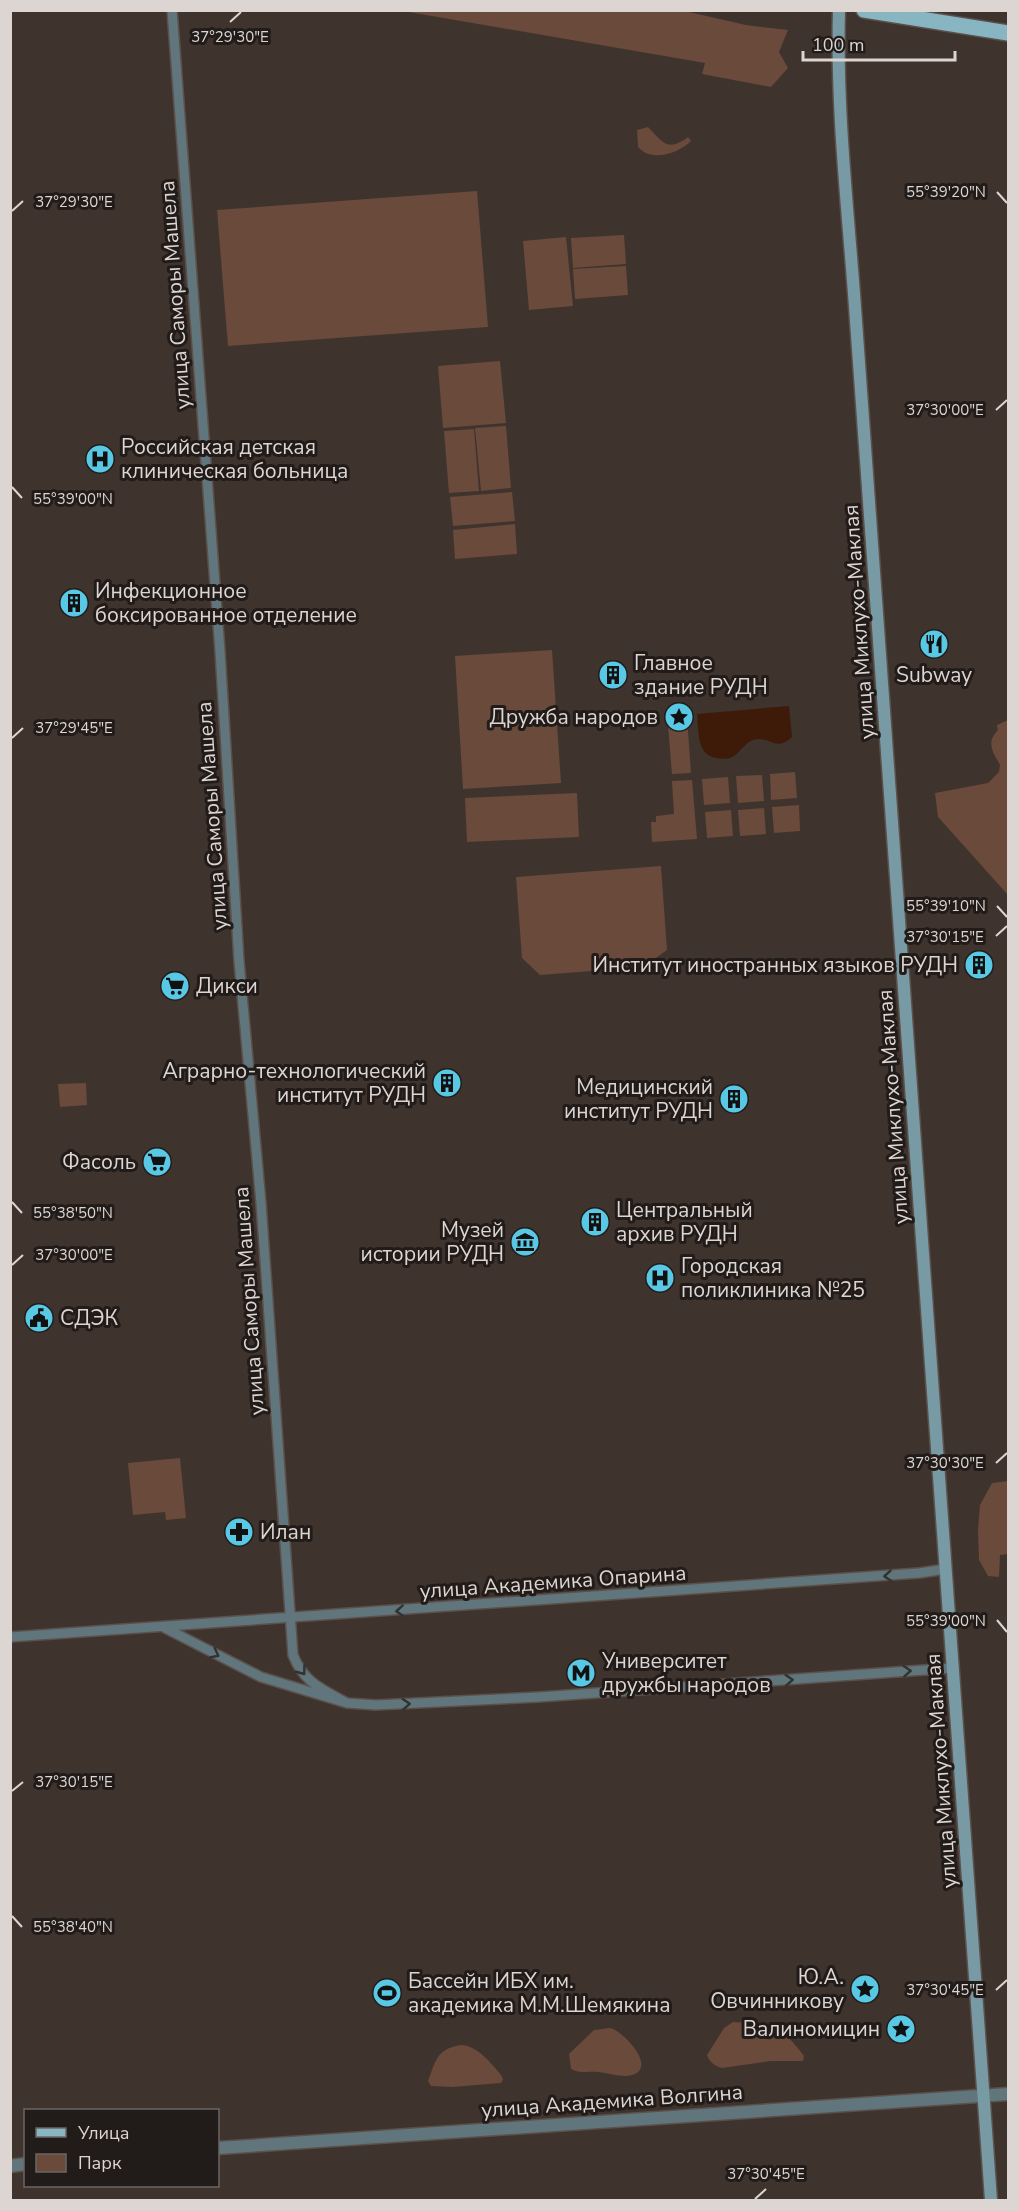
<svg xmlns="http://www.w3.org/2000/svg" width="1019" height="2211" font-family="'Nunito Sans',sans-serif">
  <rect width="100%" height="100%" fill="#3f332d"/>
  <path fill="#6a4a3a" d="M 403,11 L 680,10 L 746,25 L 788,30 L 779,52 L 788,68 L 771,87 L 702,74 L 705,63 Z
    M 648,127 C 662,141 667,153 688,137 L 691,141 C 679,153 652,163 638,147 L 637,130 Z
    M 477,191 L 488,327 L 228,346 L 217,210 Z
    M 624,235 L 626,264 L 573,268 L 571,238 Z
    M 566,237 L 573,306 L 529,310 L 523,241 Z
    M 626,266 L 628,295 L 575,299 L 573,269 Z
    M 500,361 L 506,423 L 443,428 L 438,366 Z
    M 506,426 L 511,488 L 481,491 L 475,428 Z
    M 474,429 L 479,491 L 449,493 L 444,431 Z
    M 512,492 L 515,521 L 453,526 L 450,497 Z
    M 515,524 L 517,554 L 455,559 L 453,530 Z
    M 552,650 L 561,783 L 463,789 L 455,656 Z
    M 681,712 L 687,717 L 691,773 L 672,774 L 667,713 Z
    M 1008,720 L 1008,895 L 938,817 L 935,793 L 988,783 L 999,772 L 1000,765 C 995,756 987,745 994,735 C 999,727 998,734 997,725 Z
    M 795,772 L 797,798 L 771,800 L 770,774 Z
    M 762,775 L 764,801 L 738,803 L 736,776 Z
    M 728,777 L 730,803 L 704,805 L 702,779 Z
    M 692,780 L 697,839 L 652,842 L 651,822 L 656,822 L 656,816 L 674,814 L 672,781 Z
    M 577,793 L 579,837 L 467,842 L 465,798 Z
    M 799,805 L 800,831 L 774,833 L 772,807 Z
    M 764,808 L 766,834 L 740,836 L 738,810 Z
    M 731,810 L 733,836 L 707,838 L 705,812 Z
    M 661,866 L 667,950 L 643,967 L 540,975 L 522,958 L 516,877 Z
    M 86,1083 L 87,1105 L 60,1107 L 58,1084 Z
    M 180,1458 L 186,1518 L 166,1520 L 165,1512 L 133,1515 L 128,1463 Z
    M 1008,1481 L 1008,1554 L 1000,1555 L 999,1577 L 988,1576 L 979,1560 L 978,1530 L 980,1505 L 992,1483 Z
    M 733,2022 C 772,2023 780,2024 804,2056 L 803,2061 L 770,2061 L 722,2068 C 715,2066 710,2063 707,2055 L 724,2028 Z
    M 610,2028 C 623,2031 658,2067 632,2075 C 623,2078 608,2073 599,2072 C 589,2071 580,2074 571,2069 L 569,2054 L 594,2030 Z
    M 461,2045 C 478,2046 491,2063 501,2075 L 503,2079 L 501,2083 L 452,2087 L 431,2086 L 428,2081 C 436,2061 436,2049 461,2045 Z"/>
  <path fill="#3d1b08" d="M 789,706 L 792,737 C 775,753 770,735 753,740 C 744,743 739,755 730,758 C 727,759 719,759 716,758 C 696,754 699,731 697,714 Z"/>
  <g fill="none" stroke-linecap="round" stroke-linejoin="round">
    <g stroke="#5b504b" stroke-width="12">
      <path id="minor" d="M 172,10 L 220,651 L 239,961 L 261,1203 L 293,1655 C 304,1683 322,1689 347,1703
        M 165,1628 L 261,1677 L 347,1703 L 376,1705 L 539,1697 L 953,1668
        M 10,1637 L 919,1573 L 946,1569"/>
    </g>
    <g stroke="#5b504b" stroke-width="15">
      <path id="tertiary" d="M 218,2148 L 1008,2094
        M 10,2166 L 26,2164"/>
    </g>
    <g stroke="#5b504b" stroke-width="15">
      <path id="secondary" d="M 839,10 C 836,114 849,218 856,321 L 991,2200"/>
    </g>
    <g stroke="#5b504b" stroke-width="18">
      <path id="primary" d="M 864,10 L 1008,33"/>
    </g>
    <use href="#minor" stroke="#60767c" stroke-width="9"/>
    <use href="#tertiary" stroke="#60767c" stroke-width="12"/>
    <use href="#secondary" stroke="#779aa4" stroke-width="12"/>
    <use href="#primary" stroke="#88b5c2" stroke-width="15"/>
  </g>
  <defs><path id="oneway-chevron" d="M-2-3.5L2.5 0L-2 3.5" fill="none" stroke-width="1.6" stroke-linecap="round" stroke-linejoin="round" transform="scale(1.5)"/></defs>
  <g stroke="#313232">
    <use href="#oneway-chevron" transform="translate(888 1576) rotate(176)"/>
    <use href="#oneway-chevron" transform="translate(400 1611) rotate(176)"/>
    <use href="#oneway-chevron" transform="translate(215 1654) rotate(27)"/>
    <use href="#oneway-chevron" transform="translate(302 1671) rotate(53)"/>
    <use href="#oneway-chevron" transform="translate(907 1671) rotate(-4)"/>
    <use href="#oneway-chevron" transform="translate(789 1680) rotate(-4)"/>
    <use href="#oneway-chevron" transform="translate(406 1704) rotate(-3)"/>
  </g>
  <path fill="none" stroke="#ddd5d1" stroke-width="2" d="M 230,22 L 241,12M 997,192 L 1007,203M 12,211 L 23,201M 996,410 L 1007,400M 12,487 L 22,498M 12,738 L 23,728M 997,906 L 1007,917M 996,936 L 1007,926M 12,1202 L 22,1213M 12,1265 L 23,1255M 996,1463 L 1007,1453M 997,1620 L 1007,1632M 12,1791 L 23,1782M 12,1916 L 22,1927M 996,1990 L 1007,1980M 755,2199 L 766,2189"/>
  <defs>
    <g id="hospital-disc" transform="scale(1.5)"><circle r="9.5" fill="#59c8e4" stroke="#211c19"/><path d="M-5-5h3v3.5h4V-5h3V5h-3V1.5h-4V5h-3Z" fill="#111"/></g>
    <g id="building-disc" transform="scale(1.5)"><circle r="9.5" fill="#59c8e4" stroke="#211c19"/><path d="M-4-6H4V6H1V3H-1V6H-4ZM-2.5-4.3h1.7v1.8h-1.7ZM.8-4.3h1.7v1.8H.8ZM-2.5-1h1.7V.8h-1.7ZM.8-1h1.7V.8H.8Z" fill="#111"/></g>
    <g id="restaurant-disc" transform="scale(1.5)"><circle r="9.5" fill="#59c8e4" stroke="#211c19"/><path d="M-5-6h1v4h1v-4h1v4h1v-4h1v5L-1.5 .5V6h-2V.5L-5-1ZM5-6V6H3V1.5H1.5Q1.5-4 5-6Z" fill="#111"/></g>
    <g id="sight-disc" transform="scale(1.5)"><circle r="9.5" fill="#59c8e4" stroke="#211c19"/><path d="M0-6L1.8-2.2L6-1.7L2.9 1.2L3.7 5.4L0 3.3L-3.7 5.4L-2.9 1.2L-6-1.7L-1.8-2.2Z" fill="#111"/></g>
    <g id="supermarket-disc" transform="scale(1.5)"><circle r="9.5" fill="#59c8e4" stroke="#211c19"/><path d="M-6-5.5h2.5l.6 2H6L4.5 2H-2.5L-4.4-4H-6ZM-1.5 3.2a1.3 1.3 0 1 0 .1 0ZM3 3.2a1.3 1.3 0 1 0 .1 0Z" fill="#111"/></g>
    <g id="museum-disc" transform="scale(1.5)"><circle r="9.5" fill="#59c8e4" stroke="#211c19"/><path d="M0-6L6-3V-2H-6V-3ZM-5-1h2V3h-2ZM-1-1h2V3h-2ZM3-1h2V3H3ZM-6 4H6V6H-6Z" fill="#111"/></g>
    <g id="civic-disc" transform="scale(1.5)"><circle r="9.5" fill="#59c8e4" stroke="#211c19"/><path d="M-.6-6.5H3V-4.5H.6V-3L4-1V1h2V6H-6V1h2V-1L-.6-3ZM-1.2 2.5V6h2.4V2.5Z" fill="#111"/></g>
    <g id="pharmacy-disc" transform="scale(1.5)"><circle r="9.5" fill="#59c8e4" stroke="#211c19"/><path d="M-2-6h4v4h4v4h-4v4h-4v-4h-4v-4h4Z" fill="#111"/></g>
    <g id="metro-disc" transform="scale(1.5)"><circle r="9.5" fill="#59c8e4" stroke="#211c19"/><path d="M-5.5 5V-5H-3L0 0L3-5H5.5V5H3V-.5L0 4L-3-.5V5Z" fill="#111"/></g>
    <g id="stadium-disc" transform="scale(1.5)"><circle r="9.5" fill="#59c8e4" stroke="#211c19"/><path d="M0-5a6.5 5 0 1 0 0 10a6.5 5 0 1 0 0-10ZM-3.5-1.8h7v3.6h-7Z" fill="#111"/></g>
  </defs>
  <g fill-rule="evenodd">
    <use href="#hospital-disc" x="100" y="459"/>
    <use href="#building-disc" x="74" y="603"/>
    <use href="#restaurant-disc" x="934" y="644"/>
    <use href="#building-disc" x="613" y="675"/>
    <use href="#sight-disc" x="679" y="717"/>
    <use href="#building-disc" x="979" y="965"/>
    <use href="#supermarket-disc" x="175" y="986"/>
    <use href="#building-disc" x="447" y="1083"/>
    <use href="#building-disc" x="734" y="1099"/>
    <use href="#supermarket-disc" x="157" y="1162"/>
    <use href="#building-disc" x="595" y="1222"/>
    <use href="#museum-disc" x="525" y="1242"/>
    <use href="#hospital-disc" x="660" y="1278"/>
    <use href="#civic-disc" x="39" y="1318"/>
    <use href="#pharmacy-disc" x="239" y="1532"/>
    <use href="#metro-disc" x="581" y="1673"/>
    <use href="#sight-disc" x="865" y="1989"/>
    <use href="#stadium-disc" x="387" y="1993"/>
    <use href="#sight-disc" x="901" y="2029"/>
  </g>
  <g text-anchor="middle" stroke-width="6" stroke-linejoin="round" paint-order="stroke">
    <g font-size="21" fill="#ddd5d1" stroke="#211c19">
      <text transform="translate(175 295) rotate(-94)" y="7">улица Саморы Машела</text>
      <text transform="translate(859 622) rotate(-94)" y="7">улица Миклухо-Маклая</text>
      <text transform="translate(212 816) rotate(-94)" y="7">улица Саморы Машела</text>
      <text transform="translate(893 1107) rotate(-94)" y="7">улица Миклухо-Маклая</text>
      <text transform="translate(249 1301) rotate(-94)" y="7">улица Саморы Машела</text>
      <text transform="translate(553 1582) rotate(-4)" y="7">улица Академика Опарина</text>
      <text transform="translate(941 1771) rotate(-94)" y="7">улица Миклухо-Маклая</text>
      <text transform="translate(612 2101) rotate(-4)" y="7">улица Академика Волгина</text>
    </g>
    <g font-size="21" fill="#ddd5d1" stroke="#211c19" text-anchor="start">
      <text x="121" y="454">Российская детская<tspan x="121" dy="24">клиническая больница</tspan></text>
      <text x="95" y="598">Инфекционное<tspan x="95" dy="24">боксированное отделение</tspan></text>
      <text x="634" y="670">Главное<tspan x="634" dy="24">здание РУДН</tspan></text>
      <text x="934" y="682" text-anchor="middle">Subway</text>
      <text x="658" y="724" text-anchor="end">Дружба народов</text>
      <text x="958" y="972" text-anchor="end">Институт иностранных языков РУДН</text>
      <text x="196" y="993">Дикси</text>
      <text x="426" y="1078" text-anchor="end">Аграрно-технологический<tspan x="426" dy="24">институт РУДН</tspan></text>
      <text x="713" y="1094" text-anchor="end">Медицинский<tspan x="713" dy="24">институт РУДН</tspan></text>
      <text x="136" y="1169" text-anchor="end">Фасоль</text>
      <text x="616" y="1217">Центральный<tspan x="616" dy="24">архив РУДН</tspan></text>
      <text x="504" y="1237" text-anchor="end">Музей<tspan x="504" dy="24">истории РУДН</tspan></text>
      <text x="681" y="1273">Городская<tspan x="681" dy="24">поликлиника №25</tspan></text>
      <text x="60" y="1325">СДЭК</text>
      <text x="260" y="1539">Илан</text>
      <text x="602" y="1668">Университет<tspan x="602" dy="24">дружбы народов</tspan></text>
      <text x="844" y="1984" text-anchor="end">Ю.А.<tspan x="844" dy="24">Овчинникову</tspan></text>
      <text x="408" y="1988">Бассейн ИБХ им.<tspan x="408" dy="24">академика М.М.Шемякина</tspan></text>
      <text x="880" y="2036" text-anchor="end">Валиномицин</text>
    </g>
  </g>
  <g font-size="15" text-anchor="middle" fill="#ddd5d1" stroke="#211c19" stroke-width="6" stroke-linejoin="round" paint-order="stroke">
    <text x="230" y="42">37°29'30"E</text>
    <text x="946" y="197">55°39'20"N</text>
    <text x="74" y="207">37°29'30"E</text>
    <text x="945" y="415">37°30'00"E</text>
    <text x="73" y="504">55°39'00"N</text>
    <text x="74" y="733">37°29'45"E</text>
    <text x="946" y="911">55°39'10"N</text>
    <text x="945" y="942">37°30'15"E</text>
    <text x="73" y="1218">55°38'50"N</text>
    <text x="74" y="1260">37°30'00"E</text>
    <text x="945" y="1468">37°30'30"E</text>
    <text x="946" y="1626">55°39'00"N</text>
    <text x="74" y="1787">37°30'15"E</text>
    <text x="73" y="1932">55°38'40"N</text>
    <text x="945" y="1995">37°30'45"E</text>
    <text x="766" y="2179">37°30'45"E</text>
  </g>
  <rect width="1019" height="2211" fill="none" stroke="#ddd5d1" stroke-width="24"/>
  <rect x="24" y="2109" width="195" height="78" fill="#211c19" stroke="#6c6663" stroke-width="1.5"/>
  <rect x="36" y="2128" width="30" height="9" fill="#88b5c2" stroke="#6c6663" stroke-width="1.5"/>
  <text x="78" y="2139" font-size="18" fill="#ddd5d1">Улица</text>
  <rect x="36" y="2154" width="30" height="18" fill="#6a4a3a" stroke="#6c6663" stroke-width="1.5"/>
  <text x="78" y="2169" font-size="18" fill="#ddd5d1">Парк</text>
  <path d="M803 51v9h152v-9" fill="none" stroke="#ddd5d1" stroke-width="3"/>
  <text x="812" y="51" font-size="18" fill="#ddd5d1" stroke="#211c19" stroke-width="4.5" paint-order="stroke">100 m</text>
</svg>
